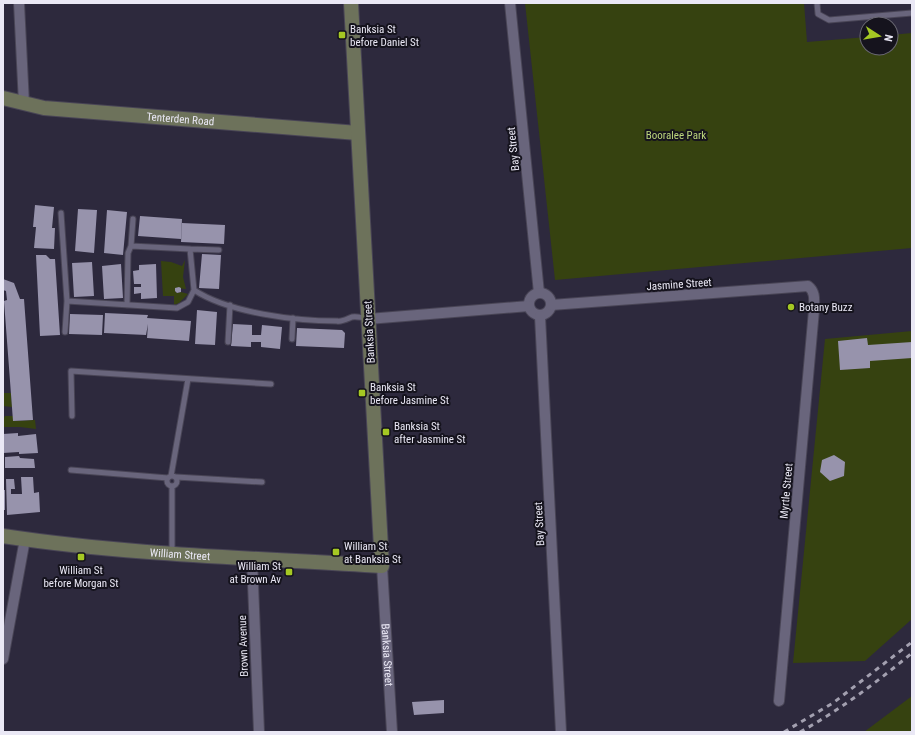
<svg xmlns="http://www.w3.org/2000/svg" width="915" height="735" font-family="'Roboto Condensed',sans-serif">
  <rect width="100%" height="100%" fill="#2d293d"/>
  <path fill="#364210" d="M 525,3 L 804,3 L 807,42 L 867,37 L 867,48 L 891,48 L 891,35 L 912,33 L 912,248 L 555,280 Z
    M 185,260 L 183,277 L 186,289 L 176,288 L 175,291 L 177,293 L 181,292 L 188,294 L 179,303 L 174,305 L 174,296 L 163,296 L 161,261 L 171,262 L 182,266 Z
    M 912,331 L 912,619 L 865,661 L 793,663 L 825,339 Z
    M 3,393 L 11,393 L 12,407 L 3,406 Z
    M 5,416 L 13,416 L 14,421 L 35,420 L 36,429 L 20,427 L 4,427 L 3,420 Z
    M 912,696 L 912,732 L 864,732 Z"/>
  <path fill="#9793ac" d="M 35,205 L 54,207 L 52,228 L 55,228 L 54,249 L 34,248 L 36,227 L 33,227 Z
    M 78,209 L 97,210 L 94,253 L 75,251 Z
    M 107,210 L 127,212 L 123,255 L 104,253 Z
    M 140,216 L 182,219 L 181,239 L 138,236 Z
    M 182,223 L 225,225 L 224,244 L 181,242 Z
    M 202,254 L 221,255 L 219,289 L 199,288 Z
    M 36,255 L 46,255 L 50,259 L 55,259 L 60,335 L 40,336 Z
    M 92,262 L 94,296 L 74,297 L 72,263 Z
    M 121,264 L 123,298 L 104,299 L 102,266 Z
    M 156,264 L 157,298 L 141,299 L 141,293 L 134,294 L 134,287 L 141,287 L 141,284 L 134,284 L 133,271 L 139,270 L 139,265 Z
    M 3,279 L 14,283 L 20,299 L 24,299 L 33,420 L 13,421 L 4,301 L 7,300 L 6,291 L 3,290 Z
    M 179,287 L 181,288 L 181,292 L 177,293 L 175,291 L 175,288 Z
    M 197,310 L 217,312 L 215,345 L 195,344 Z
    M 105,313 L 148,315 L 147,318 L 191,321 L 189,341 L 147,338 L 148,324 L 146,335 L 104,333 Z
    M 70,314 L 103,315 L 102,335 L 69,334 Z
    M 233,324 L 252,325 L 252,335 L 261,335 L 262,325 L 282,327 L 280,349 L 261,347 L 261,342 L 251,342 L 251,347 L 231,346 Z
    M 297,328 L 342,330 L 345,333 L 344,348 L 296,346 Z
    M 867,338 L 868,345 L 912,342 L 912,358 L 870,361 L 870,368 L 840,370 L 838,341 Z
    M 18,433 L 18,436 L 36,434 L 38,453 L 19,454 L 19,452 L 3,453 L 3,434 Z
    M 834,455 L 845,462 L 844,476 L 830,481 L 820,472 L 822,460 Z
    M 19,456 L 20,458 L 34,459 L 35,468 L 5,468 L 5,457 Z
    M 21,477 L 33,477 L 34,493 L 39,492 L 40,512 L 7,515 L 6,479 L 14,479 L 15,489 L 11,489 L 11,494 L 22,494 Z
    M 3,490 L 5,490 L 5,510 L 3,510 Z
    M 444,700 L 444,713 L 414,715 L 412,702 Z"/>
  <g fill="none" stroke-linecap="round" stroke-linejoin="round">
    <g stroke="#494556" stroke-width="7">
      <path id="lane" d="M 817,3 L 818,14 L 829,20 L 912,13
        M 61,213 L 67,301 L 65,332
        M 190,249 L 219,250
        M 194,290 C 229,313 296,321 337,321 C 342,322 347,319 352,317 C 357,316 362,318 367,318
        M 67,301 L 177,308 L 188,302 L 194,290 L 190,249 L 131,246
        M 127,305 L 128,253 L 131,246 L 133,219
        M 292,339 L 293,318
        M 228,342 L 230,305
        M 72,416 L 71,371 L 271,384
        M 71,470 L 168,478
        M167 481a5 5 0 1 1 10 0a5 5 0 1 1-10 0Z
        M 171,476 L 188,379
        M 176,477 L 262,482
        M 172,487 L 172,553"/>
    </g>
    <g stroke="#494556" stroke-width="12">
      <g id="street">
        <path d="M 19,3 L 24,104"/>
        <path d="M 510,3 L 539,293"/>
        <circle cx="540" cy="304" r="11"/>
        <path d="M 551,305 L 808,286 C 816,292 814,301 814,310 L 779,701"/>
        <path d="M 540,316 L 561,732"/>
        <path d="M 368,319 L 529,306"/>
        <path d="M 252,559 L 259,732"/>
        <path id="s1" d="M 382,566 L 392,732"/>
        <path d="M 3,659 L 25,539"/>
      </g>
    </g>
    <g stroke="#494556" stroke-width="16">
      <g id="secondary">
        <path id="s2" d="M 3,98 L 44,108 L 358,133"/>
        <path id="s3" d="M 3,536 C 128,555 256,558 382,566 L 351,3"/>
      </g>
    </g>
    <use href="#lane" stroke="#69657c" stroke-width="5"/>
    <use href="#street" stroke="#69657c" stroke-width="10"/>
    <use href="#secondary" stroke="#6d725b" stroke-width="14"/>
    <path stroke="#a3a0b0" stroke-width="3" stroke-dasharray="5 5" stroke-linecap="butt" d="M 784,732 L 833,703 L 912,642
      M 800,732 C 840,710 877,682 912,653"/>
  </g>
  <g fill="#a5c823" stroke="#15131d" stroke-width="1.5">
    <rect x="338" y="31" width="8" height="8" rx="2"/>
    <circle cx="791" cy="307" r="4"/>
    <rect x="358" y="389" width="8" height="8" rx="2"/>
    <rect x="382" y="428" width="8" height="8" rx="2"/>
    <rect x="332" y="548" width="8" height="8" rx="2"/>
    <rect x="77" y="553" width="8" height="8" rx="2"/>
    <rect x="285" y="568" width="8" height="8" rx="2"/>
  </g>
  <g text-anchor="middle" stroke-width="4" stroke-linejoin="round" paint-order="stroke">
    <g font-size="11" fill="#eae8f5" stroke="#15131d" text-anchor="start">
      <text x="350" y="33">Banksia St<tspan x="350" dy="13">before Daniel St</tspan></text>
      <text x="799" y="311">Botany Buzz</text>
      <text x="370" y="391">Banksia St<tspan x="370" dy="13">before Jasmine St</tspan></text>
      <text x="394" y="430">Banksia St<tspan x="394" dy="13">after Jasmine St</tspan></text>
      <text x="344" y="550">William St<tspan x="344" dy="13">at Banksia St</tspan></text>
      <text x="281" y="570" text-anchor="end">William St<tspan x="281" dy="13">at Brown Av</tspan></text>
      <text x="81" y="574" text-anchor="middle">William St<tspan x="81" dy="13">before Morgan St</tspan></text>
    </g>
    <g font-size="11" fill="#eae8f5" stroke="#15131d">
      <text dy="4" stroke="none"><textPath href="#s2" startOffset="179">Tenterden Road</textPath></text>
      <text transform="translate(513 149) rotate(-96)" y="4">Bay Street</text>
      <text transform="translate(679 284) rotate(-4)" y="4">Jasmine Street</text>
      <text transform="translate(369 332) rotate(-93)" y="4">Banksia Street</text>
      <text transform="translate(786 491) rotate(-85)" y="4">Myrtle Street</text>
      <text transform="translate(539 524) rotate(-93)" y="4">Bay Street</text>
      <text dy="4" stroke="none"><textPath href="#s3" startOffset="178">William Street</textPath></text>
      <text transform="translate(243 646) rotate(-92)" y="4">Brown Avenue</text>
      <text dy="4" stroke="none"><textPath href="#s1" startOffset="89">Banksia Street</textPath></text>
    </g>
    <g font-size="11" fill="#bcd57c" stroke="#15131d">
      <text x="676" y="139">Booralee Park</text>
    </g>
  </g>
  <rect width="915" height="735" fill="none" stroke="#eae8f5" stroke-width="8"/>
  <g transform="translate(879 36) rotate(102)"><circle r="19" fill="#15131d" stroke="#6a6873"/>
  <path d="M0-3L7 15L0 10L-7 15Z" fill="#a5c823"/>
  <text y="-6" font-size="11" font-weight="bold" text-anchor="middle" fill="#eae8f5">N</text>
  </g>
</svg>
